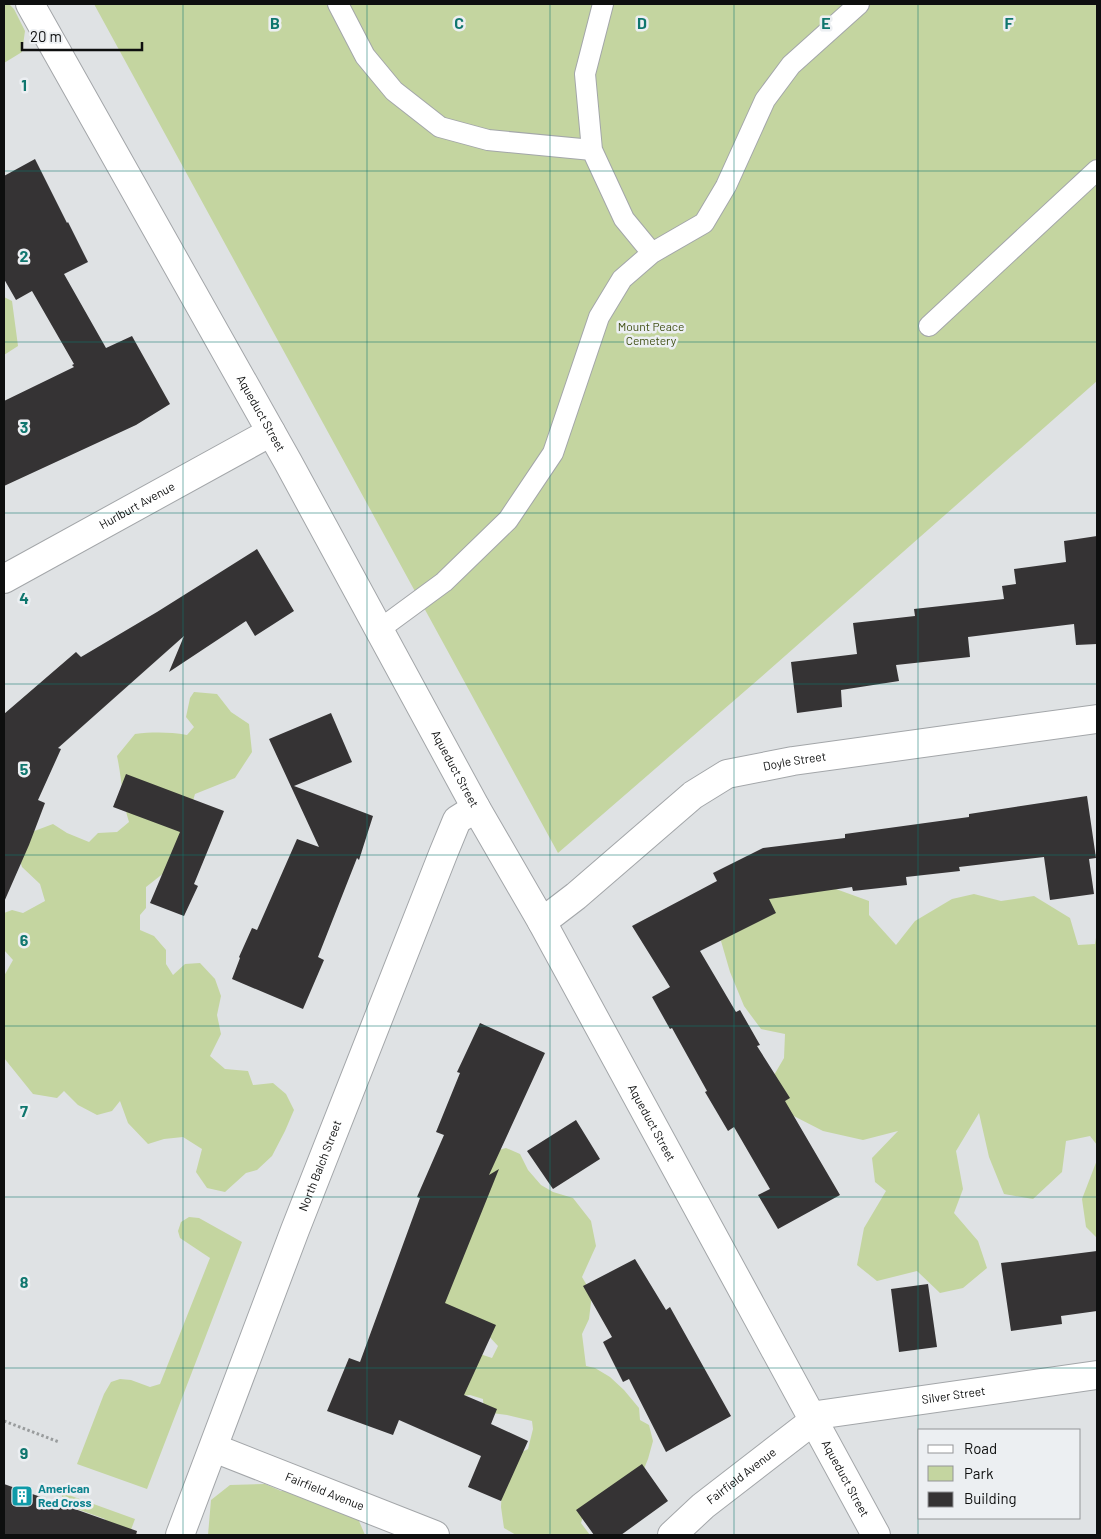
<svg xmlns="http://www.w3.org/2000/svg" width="1101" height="1539" font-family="Barlow,sans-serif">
  <rect width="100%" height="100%" fill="#dfe2e4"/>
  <path fill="#c4d5a0" d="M 4,4 L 9,4 L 14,9 L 25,31 L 22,52 L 4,63 Z
    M 94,4 L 1097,4 L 1097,381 L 760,678 L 558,853 Z
    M 4,297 L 12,301 L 18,346 L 4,355 Z
    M 194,692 L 217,694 L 231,712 L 249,724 L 252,752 L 235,778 L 195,794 L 174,865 L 146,887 L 146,908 L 140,915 L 140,930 L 154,936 L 166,950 L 166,964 L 173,975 L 185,964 L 200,963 L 215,979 L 221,996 L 217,1015 L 221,1034 L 210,1056 L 225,1069 L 248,1071 L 253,1085 L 273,1083 L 286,1094 L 294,1110 L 285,1131 L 272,1156 L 257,1170 L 246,1173 L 225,1192 L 207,1188 L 196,1172 L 202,1149 L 183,1137 L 164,1139 L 148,1144 L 128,1123 L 120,1101 L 112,1111 L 97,1115 L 78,1105 L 64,1091 L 57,1098 L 33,1094 L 4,1058 L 4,976 L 13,960 L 4,950 L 4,913 L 12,910 L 23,913 L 45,901 L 40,884 L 22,867 L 17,851 L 29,833 L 53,824 L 67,833 L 89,842 L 98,833 L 117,832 L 129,822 C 122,800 122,779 117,756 L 135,734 C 153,732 169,732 187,735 L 194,727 L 186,717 L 190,698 Z
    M 811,880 L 869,901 L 869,915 L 896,945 L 915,921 L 952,899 L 974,894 L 1001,901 L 1034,896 L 1070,918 L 1078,945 L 1095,944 L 1097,931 L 1097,1145 L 1090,1136 L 1066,1141 L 1062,1172 L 1033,1199 L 1004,1194 L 989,1157 L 979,1113 L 956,1151 L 963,1189 L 954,1213 L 978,1241 L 987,1268 L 963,1288 L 940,1293 L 917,1271 L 877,1281 L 857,1265 L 864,1228 L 886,1191 L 875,1182 L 872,1158 L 898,1131 L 863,1140 L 823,1131 L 782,1110 L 770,1082 L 784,1058 L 785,1034 L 761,1029 L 744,1006 L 730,972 L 721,941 L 746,900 Z
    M 506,1148 L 520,1154 L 528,1170 L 541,1185 L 553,1192 L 573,1198 L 591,1221 L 596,1246 L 582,1277 L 592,1294 L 589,1319 L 582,1334 L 586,1366 L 595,1368 L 610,1377 L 624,1390 L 639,1408 L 640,1420 L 649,1425 L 653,1441 L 648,1459 L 641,1476 L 584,1513 L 581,1523 L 590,1535 L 516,1535 L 504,1528 L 501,1507 L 502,1486 L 516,1455 L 528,1449 L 533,1429 L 532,1421 L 507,1415 L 484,1412 L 483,1399 L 470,1395 L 454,1397 L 477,1353 L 492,1358 L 498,1346 L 485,1332 L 441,1312 L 484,1154 Z
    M 1097,1160 L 1097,1238 L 1086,1227 L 1082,1199 Z
    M 189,1217 L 199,1218 L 242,1242 L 147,1489 L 77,1464 L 104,1394 L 111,1382 L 120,1379 L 131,1380 L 150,1387 L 160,1384 L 210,1258 L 180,1238 L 178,1231 L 181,1222 Z
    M 265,1484 L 281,1491 L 288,1491 L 356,1514 L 365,1535 L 208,1535 L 211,1500 L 230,1485 Z
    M 63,1493 L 135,1519 L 129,1535 L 99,1535 L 105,1519 L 60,1503 Z"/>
  <path fill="#353334" d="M 35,159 L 67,223 L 68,222 L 88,262 L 64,274 L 106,348 L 132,336 L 170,404 L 136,425 L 4,486 L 4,401 L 74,367 L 72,365 L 74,364 L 32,291 L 16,300 L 4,279 L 4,176 Z
    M 1097,536 L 1097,644 L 1076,645 L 1074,624 L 968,637 L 970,657 L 896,665 L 899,681 L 841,690 L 842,707 L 797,713 L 791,662 L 857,654 L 853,623 L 915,616 L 914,609 L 1004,599 L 1002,586 L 1016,584 L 1014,569 L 1066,562 L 1064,541 Z
    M 257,549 L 294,611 L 255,636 L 246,621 L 169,672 L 184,636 L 58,748 L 61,749 L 38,800 L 45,803 L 29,845 L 4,902 L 4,714 L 76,652 L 81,657 L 157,612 Z
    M 331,713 L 352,762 L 294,786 L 373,816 L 359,860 L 357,858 L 318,957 L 324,960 L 303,1009 L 232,979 L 240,958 L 239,957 L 252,928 L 257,930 L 297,839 L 319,847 L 269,739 Z
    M 126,774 L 224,811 L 194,884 L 198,886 L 184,916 L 150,903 L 180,832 L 113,807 Z
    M 1087,796 L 1096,858 L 1089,859 L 1094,894 L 1050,900 L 1044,857 L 959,867 L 960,871 L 906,877 L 907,885 L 853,891 L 852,887 L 769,899 L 776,913 L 700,951 L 736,1012 L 740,1010 L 760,1045 L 757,1046 L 790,1098 L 785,1101 L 840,1195 L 778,1229 L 758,1195 L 770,1189 L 734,1127 L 728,1131 L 705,1092 L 707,1091 L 672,1028 L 670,1029 L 652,997 L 670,987 L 632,926 L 717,881 L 713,873 L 763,848 L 845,838 L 845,834 L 969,817 L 969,814 Z
    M 480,1023 L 545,1053 L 489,1175 L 499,1169 L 445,1303 L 496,1325 L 464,1395 L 497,1409 L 491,1424 L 528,1441 L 501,1501 L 468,1487 L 481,1456 L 399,1420 L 393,1435 L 327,1411 L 349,1358 L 360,1362 L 420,1198 L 417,1197 L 444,1135 L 436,1132 L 460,1073 L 457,1072 Z
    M 576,1120 L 600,1159 L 553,1189 L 527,1151 Z
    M 1097,1251 L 1097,1311 L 1061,1316 L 1062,1324 L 1011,1331 L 1001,1263 Z
    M 635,1259 L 666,1310 L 670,1307 L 731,1416 L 666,1452 L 629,1379 L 623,1382 L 603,1342 L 612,1337 L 583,1286 Z
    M 928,1284 L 937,1347 L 899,1352 L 891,1289 Z
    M 642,1464 L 668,1501 L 621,1535 L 594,1535 L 576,1510 Z
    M 4,1484 L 137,1531 L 136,1535 L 4,1535 Z"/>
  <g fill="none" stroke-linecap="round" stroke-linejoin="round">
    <g stroke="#a3a6a9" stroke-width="22">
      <path id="service" d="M 338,4 L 365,56 L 394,91 L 440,127 L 488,140 L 592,150
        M 603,4 L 585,74 L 592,150 L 624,219 L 652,253
        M 929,326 L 1097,170
        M 380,629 L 444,582 L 508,520 L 553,453 L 599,317 L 622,279 L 652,253 L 704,223 L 726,186 L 765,100 L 791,65 L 859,4"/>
    </g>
    <g stroke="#a3a6a9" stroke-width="30">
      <g id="minor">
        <path id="s1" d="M 30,4 L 288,462 L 476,808 L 542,922 L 876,1535"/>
        <path id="s2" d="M 4,579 L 271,432"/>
        <path id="s3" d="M 542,922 L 576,896 L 693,795 L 727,774 L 793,761 L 1097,719"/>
        <path id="s4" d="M 810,1416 L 1097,1375"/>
        <path id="s5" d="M 214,1448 L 435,1535"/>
        <path id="s6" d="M 180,1535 L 295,1230 L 443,854 L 457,820 L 476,808"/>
        <path id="s7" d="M 672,1535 L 703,1506 L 813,1421"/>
      </g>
    </g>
    <path stroke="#999c9d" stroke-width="3" stroke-dasharray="2.5 2.5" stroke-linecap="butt" d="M 4,1421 L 59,1442"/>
    <use href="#service" stroke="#fff" stroke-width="20"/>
    <use href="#minor" stroke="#fff" stroke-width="28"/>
  </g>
  <path fill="none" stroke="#0f766e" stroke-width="1" stroke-opacity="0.55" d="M 183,4 L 183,1535M 367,4 L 367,1535M 550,4 L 550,1535M 734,4 L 734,1535M 918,4 L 918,1535M 4,171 L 1097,171M 4,342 L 1097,342M 4,513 L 1097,513M 4,684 L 1097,684M 4,855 L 1097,855M 4,1026 L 1097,1026M 4,1197 L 1097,1197M 4,1368 L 1097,1368"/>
  <defs>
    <g id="building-square" transform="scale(1.125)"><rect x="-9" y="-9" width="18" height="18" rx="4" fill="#0f9aa8" stroke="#eceff2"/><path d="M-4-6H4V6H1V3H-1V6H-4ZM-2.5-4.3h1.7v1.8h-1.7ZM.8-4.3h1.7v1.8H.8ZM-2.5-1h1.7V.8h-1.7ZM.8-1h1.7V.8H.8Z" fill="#fff"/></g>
  </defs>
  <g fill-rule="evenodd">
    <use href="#building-square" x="22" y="1496"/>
  </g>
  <g text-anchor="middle" stroke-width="5" stroke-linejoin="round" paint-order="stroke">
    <g font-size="12" fill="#3f4f13" stroke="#eceff2">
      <text x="651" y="331">Mount Peace<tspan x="651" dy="14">Cemetery</tspan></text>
    </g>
    <g font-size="12" fill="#0e0f0f" stroke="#eceff2">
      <text dy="4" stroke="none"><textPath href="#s1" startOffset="470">Aqueduct Street</textPath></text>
      <text dy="4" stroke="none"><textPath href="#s2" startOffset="152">Hurlburt Avenue</textPath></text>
      <text dy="4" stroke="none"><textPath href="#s3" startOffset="306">Doyle Street</textPath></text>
      <text dy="4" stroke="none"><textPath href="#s1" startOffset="875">Aqueduct Street</textPath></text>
      <text dy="4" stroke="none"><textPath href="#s1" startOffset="1280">Aqueduct Street</textPath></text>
      <text dy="4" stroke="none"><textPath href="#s6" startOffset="395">North Balch Street</textPath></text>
      <text dy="4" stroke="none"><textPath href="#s4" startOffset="145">Silver Street</textPath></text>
      <text dy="4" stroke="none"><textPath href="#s7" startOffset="91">Fairfield Avenue</textPath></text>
      <text dy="4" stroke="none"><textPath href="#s1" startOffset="1685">Aqueduct Street</textPath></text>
      <text dy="4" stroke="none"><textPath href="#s5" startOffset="119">Fairfield Avenue</textPath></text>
    </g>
    <g font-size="12" font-weight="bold" fill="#0d838f" stroke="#eceff2" text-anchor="start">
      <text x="38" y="1493">American<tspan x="38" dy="14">Red Cross</tspan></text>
    </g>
  </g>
  <g font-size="16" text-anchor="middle" font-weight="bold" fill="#0f766e" stroke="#eceff2" stroke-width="5" stroke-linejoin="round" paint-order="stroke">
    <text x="275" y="29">B</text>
    <text x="459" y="29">C</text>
    <text x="642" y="29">D</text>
    <text x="826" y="29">E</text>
    <text x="1009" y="29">F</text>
    <text x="24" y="91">1</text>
    <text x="24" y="262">2</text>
    <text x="24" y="433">3</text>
    <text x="24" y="604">4</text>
    <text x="24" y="775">5</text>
    <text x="24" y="946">6</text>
    <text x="24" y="1117">7</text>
    <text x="24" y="1288">8</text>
    <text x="24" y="1459">9</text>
  </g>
  <rect width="1101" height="1539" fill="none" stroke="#0e0f0f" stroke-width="10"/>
  <rect x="918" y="1429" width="162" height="90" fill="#eceff2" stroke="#939597"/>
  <rect x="928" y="1445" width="25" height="8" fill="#ffffff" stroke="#939597"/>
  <text x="964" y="1454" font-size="15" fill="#0e0f0f">Road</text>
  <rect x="928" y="1466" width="25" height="15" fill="#c4d5a0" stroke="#939597"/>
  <text x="964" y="1479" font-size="15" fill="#0e0f0f">Park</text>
  <rect x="928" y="1492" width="25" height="15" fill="#353334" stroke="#939597"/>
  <text x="964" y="1504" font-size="15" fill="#0e0f0f">Building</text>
  <path d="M22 42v8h120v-8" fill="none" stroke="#0e0f0f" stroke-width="2.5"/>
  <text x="30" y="42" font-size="15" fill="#0e0f0f" stroke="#eceff2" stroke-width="4" paint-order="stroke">20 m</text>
</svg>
